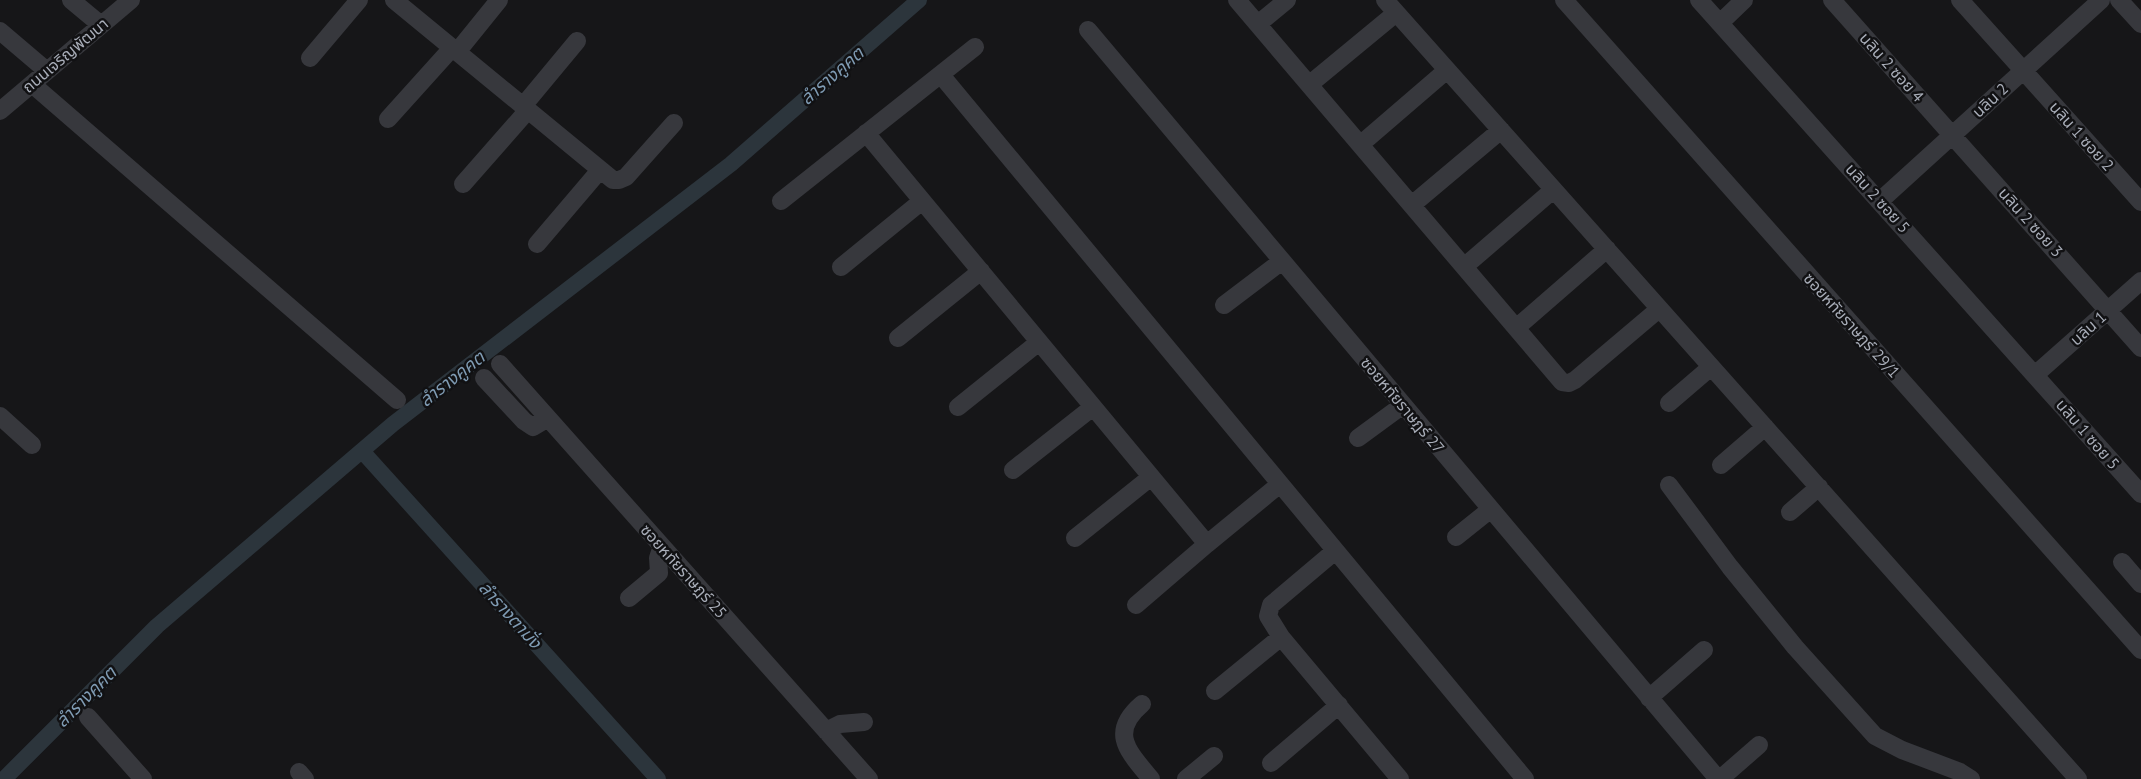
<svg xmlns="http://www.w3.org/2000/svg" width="2141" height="779" font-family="'PT Sans','Noto Sans Thai',sans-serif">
  <rect width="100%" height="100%" fill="#161618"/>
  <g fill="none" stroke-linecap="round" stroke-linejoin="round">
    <path stroke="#2c353c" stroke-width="16" d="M 362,451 L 658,779
      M 4,779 L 157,626 L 393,424 L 731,164 L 919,0"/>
    <path stroke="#37383d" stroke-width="18" d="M 71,0 L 101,25
      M 394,0 L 613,180 L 619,180 L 626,177 L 674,123
      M 1237,0 L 1562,382 L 1569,383 L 1575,380 L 1659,309
      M 1385,0 L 2078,779
      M 1564,0 L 2141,650
      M 1699,0 L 2141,494
      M 1832,0 L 2141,348
      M 1960,0 L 2141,202
      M 2119,0 L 2141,24
      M 1720,23 L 1744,0
      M 1258,24 L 1287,0
      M 1088,30 L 1718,779
      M 0,31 L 47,71
      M 457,52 L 499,0
      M 310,58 L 359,0
      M 941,75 L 1525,779
      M 32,84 L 397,400
      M 1310,84 L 1396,13
      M 523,106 L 577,41
      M 0,111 L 131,0
      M 388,119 L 452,48
      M 866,133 L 1207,544 L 1280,484
      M 1361,144 L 1447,70
      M 463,184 L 528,110
      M 1881,200 L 2101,0
      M 781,201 L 975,47
      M 1413,204 L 1501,130
      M 537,244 L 600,170
      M 1465,266 L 1553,190
      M 841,267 L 922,201
      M 1224,305 L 1282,261
      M 1516,328 L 1607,249
      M 898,338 L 981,271
      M 500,364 L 869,779
      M 2036,374 L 2141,281
      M 484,378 L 524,421 L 533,427 L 548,418
      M 1669,403 L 1711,367
      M 958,407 L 1039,342
      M 0,416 L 32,445
      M 1358,438 L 1403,405
      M 1721,465 L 1765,427
      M 1013,470 L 1093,407
      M 1669,485 L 1730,567 L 1795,647 L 1875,736 L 1902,750 L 1960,772 L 1971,779
      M 1790,512 L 1819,487
      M 1456,537 L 1491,509
      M 1075,538 L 1151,477
      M 1335,551 L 1271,605 L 1268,616 L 1281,637 L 1400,779
      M 2122,562 L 2141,584
      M 629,598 L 659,573 L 658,558 L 662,546
      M 1136,605 L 1207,544
      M 1215,691 L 1281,637
      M 1649,698 L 1704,650
      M 1142,704 C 1108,733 1129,752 1151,779
      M 88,717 L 143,779
      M 826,731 L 840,724 L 864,722
      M 1271,763 L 1339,705
      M 299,772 L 305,779
      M 1186,779 L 1214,756
      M 1720,779 L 1759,745"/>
  </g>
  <g text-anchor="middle" stroke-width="5" stroke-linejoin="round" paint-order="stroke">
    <g font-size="16" fill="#a8adb8" stroke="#111113">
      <text transform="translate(65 55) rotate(-40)" y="6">ถนนเจริญพัฒนา</text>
      <text transform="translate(1892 67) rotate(48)" y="6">นลิน 2 ซอย 4</text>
      <text transform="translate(1990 100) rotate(-43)" y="6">นลิน 2</text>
      <text transform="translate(2082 136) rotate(48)" y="6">นลิน 1 ซอย 2</text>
      <text transform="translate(1878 198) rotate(48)" y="6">นลิน 2 ซอย 5</text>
      <text transform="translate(2031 222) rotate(48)" y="6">นลิน 2 ซอย 3</text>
      <text transform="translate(1852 325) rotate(48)" y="6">ซอยหทัยราษฎร์ 29/1</text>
      <text transform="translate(2088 328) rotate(-42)" y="6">นลิน 1</text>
      <text transform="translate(1403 405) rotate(50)" y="6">ซอยหทัยราษฎร์ 27</text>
      <text transform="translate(2088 434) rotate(49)" y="6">นลิน 1 ซอย 5</text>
      <text transform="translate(684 571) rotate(48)" y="6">ซอยหทัยราษฎร์ 25</text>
    </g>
    <g font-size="18" font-style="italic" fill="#7f9bb3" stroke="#111113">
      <text transform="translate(832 76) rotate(-41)" y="6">ลำรางคูคต</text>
      <text transform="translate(452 379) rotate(-38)" y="6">ลำรางคูคต</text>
      <text transform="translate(510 615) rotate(48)" y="6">ลำรางตามั่ง</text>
      <text transform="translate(86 697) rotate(-45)" y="6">ลำรางคูคต</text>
    </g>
  </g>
</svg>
